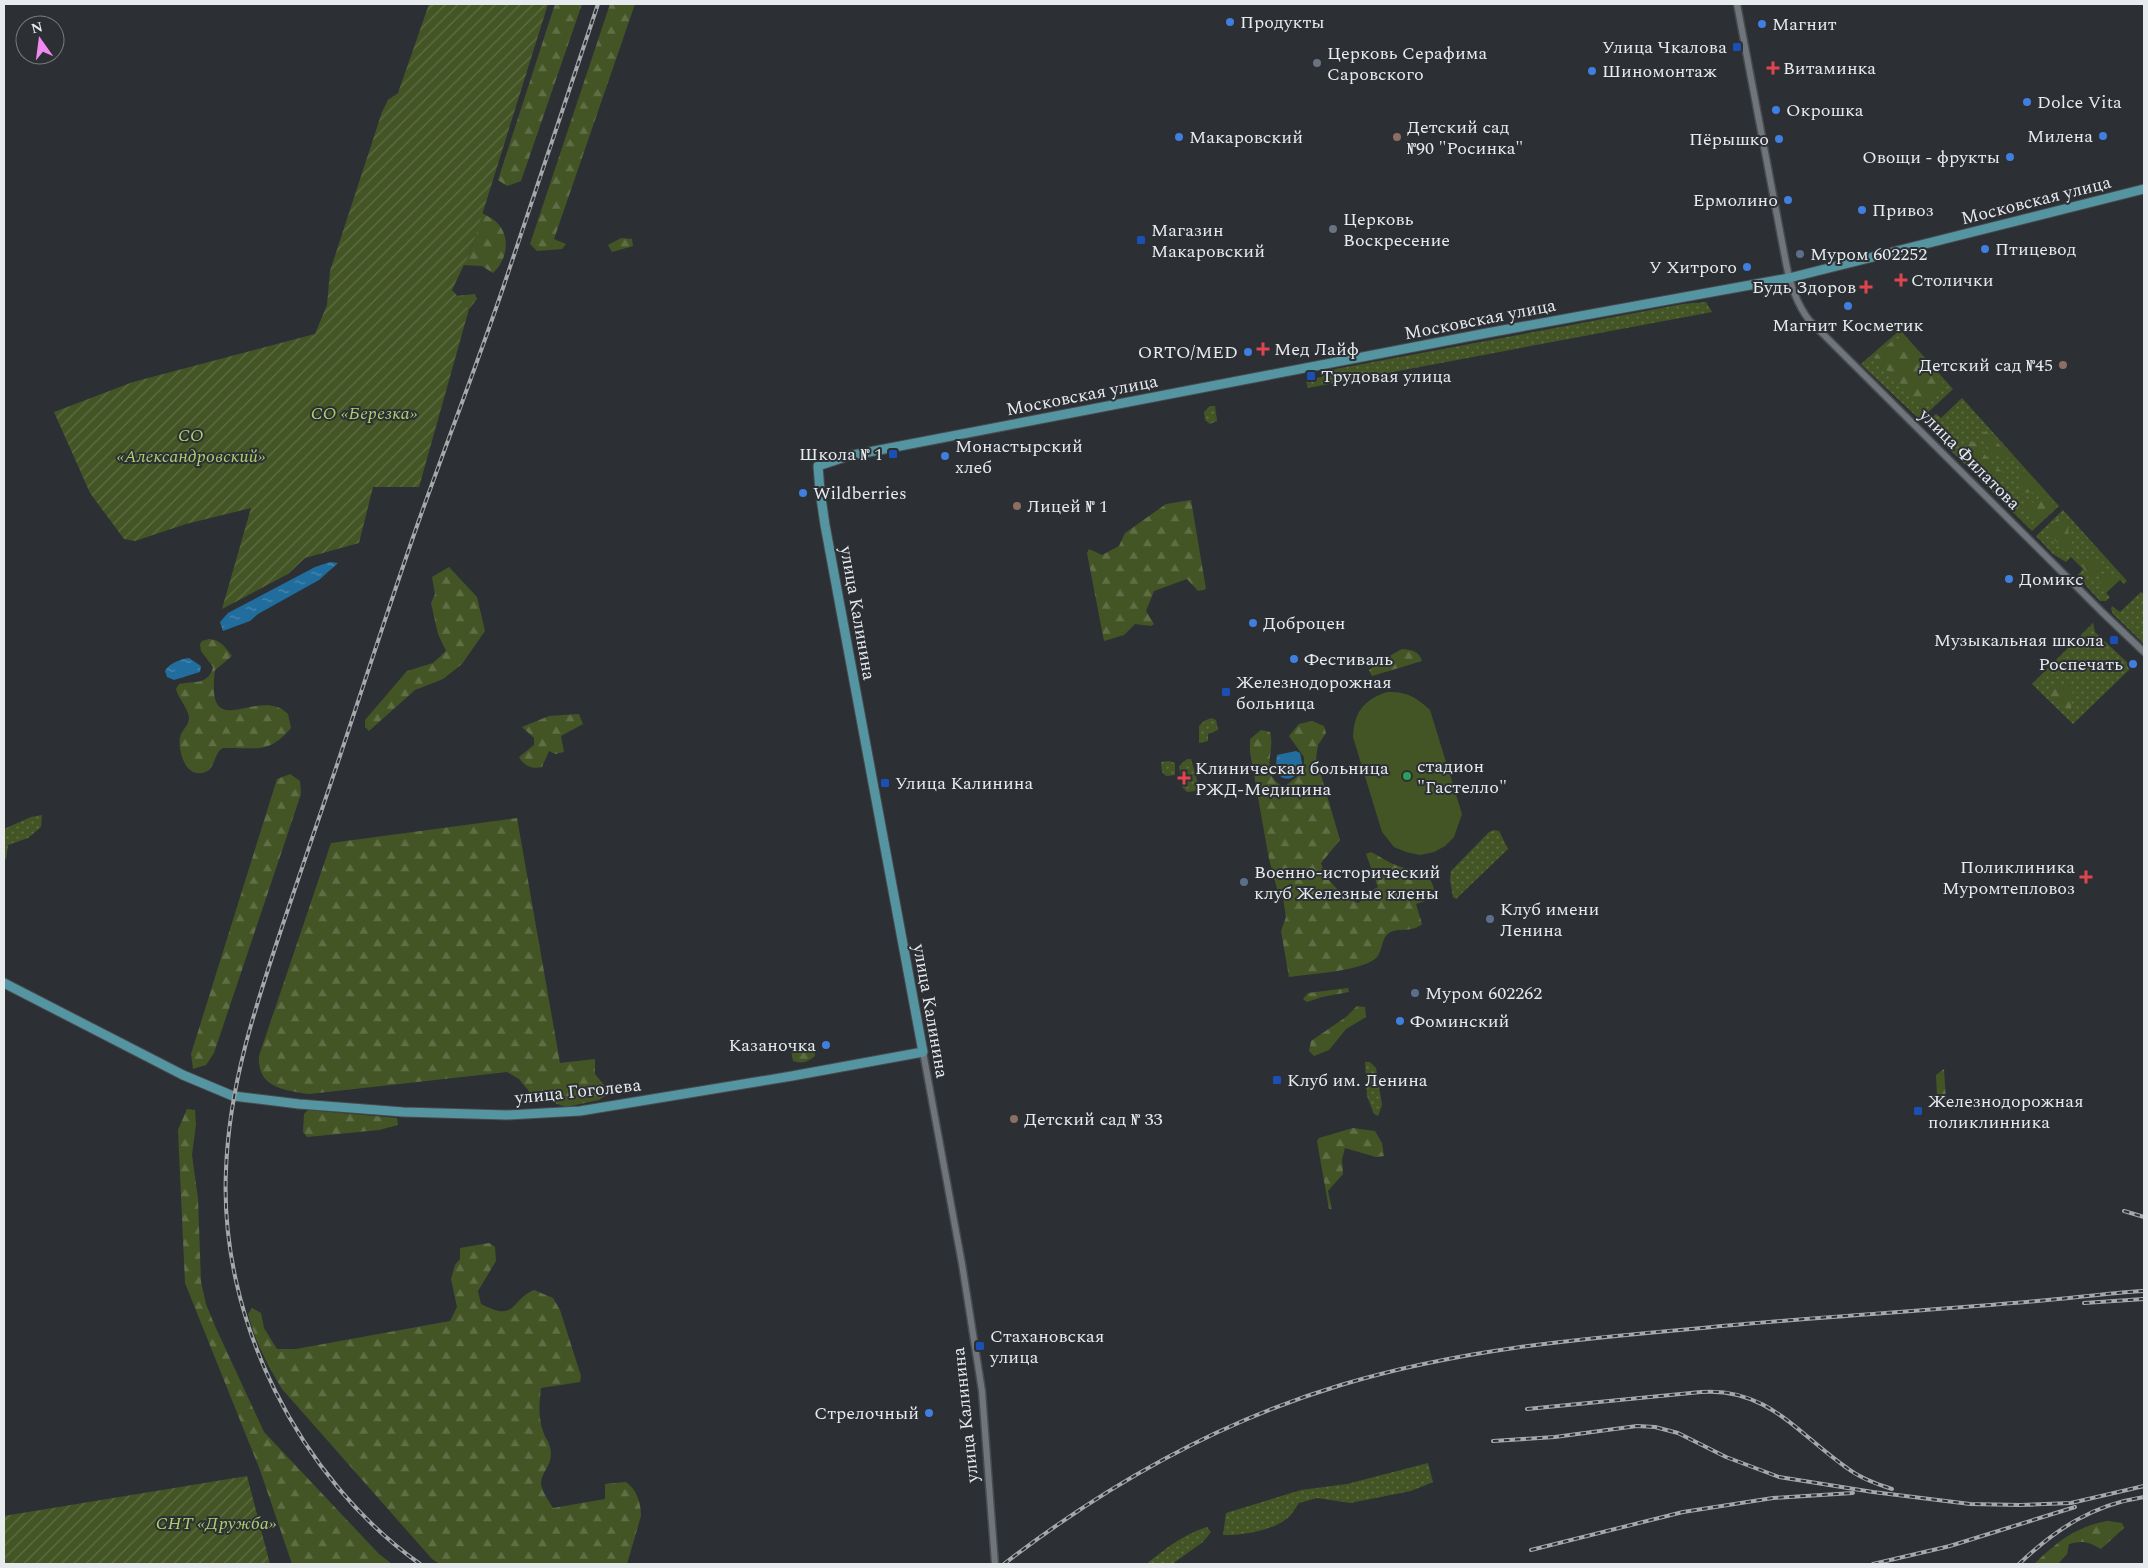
<svg xmlns="http://www.w3.org/2000/svg" width="2148" height="1568" font-family="Spectral,serif">
  <defs>
    <pattern id="grass-dots" width="8" height="8" patternUnits="userSpaceOnUse" patternTransform="scale(1.25)"><rect width="8" height="8" fill="#445525"/><path d="M2 2h.1M6 6h.1" fill="none" stroke="#5f6e45" stroke-width="1.8" stroke-linecap="round"/></pattern>
    <pattern id="forest-firs" width="22" height="20" patternUnits="userSpaceOnUse" patternTransform="scale(1.25)"><rect width="22" height="20" fill="#445525"/><path d="M5 1l3.5 6h-7zM16 11l3.5 6h-7z" fill="#5f6e45"/></pattern>
    <pattern id="garden-furrows" width="10" height="10" patternUnits="userSpaceOnUse" patternTransform="scale(1.25)"><rect width="10" height="10" fill="#445525"/><path d="M-1 1l2-2M0 10L10 0M9 11l2-2" fill="none" stroke="#5f6e45"/></pattern>
    <pattern id="water-ripples" width="26" height="14" patternUnits="userSpaceOnUse" patternTransform="scale(1.25)"><rect width="26" height="14" fill="#216d9d"/><path d="M2 4q2-2 4 0t4 0M15 11q2-2 4 0t4 0" fill="none" stroke="#4c89b0"/></pattern>
  </defs>
  <rect width="100%" height="100%" fill="#2c3035"/>
  <path fill="url(#grass-dots)" d="M 1706,302 L 1712,312 L 1308,388 L 1306,381 L 1321,377 L 1325,371 L 1683,304 Z
    M 1900,330 L 1953,389 L 1923,417 L 1918,418 L 1861,364 Z
    M 1962,398 L 2059,506 L 2032,531 L 1927,427 L 1928,421 L 1936,414 L 1941,418 Z
    M 1210,406 L 1215,406 L 1217,421 L 1210,424 L 1205,420 L 1204,412 Z
    M 2063,510 L 2127,581 L 2124,584 L 2120,580 L 2106,593 L 2110,597 L 2106,601 L 2100,601 L 2087,587 L 2078,575 L 2083,569 L 2071,557 L 2066,562 L 2053,554 L 2036,536 Z
    M 2141,592 L 2144,595 L 2143,643 L 2113,614 L 2111,609 L 2112,606 L 2120,612 Z
    M 2093,623 L 2095,632 L 2132,667 L 2073,724 L 2032,684 Z
    M 1211,718 L 1216,720 L 1218,730 L 1208,734 L 1208,741 L 1199,743 L 1199,726 L 1204,721 Z
    M 1187,759 L 1191,759 L 1198,784 L 1198,788 L 1195,791 L 1187,792 L 1182,787 L 1179,766 Z
    M 1169,761 L 1175,763 L 1175,775 L 1166,776 L 1162,772 L 1161,762 Z
    M 42,815 L 41,827 L 28,838 L 8,845 L 6,859 L 4,860 L 4,829 L 31,817 Z
    M 1494,830 L 1499,831 L 1508,849 L 1456,899 L 1453,897 L 1450,880 L 1451,871 L 1489,832 Z
    M 1365,1062 L 1370,1062 L 1376,1068 L 1382,1105 L 1378,1116 L 1374,1114 L 1367,1096 Z
    M 1428,1463 L 1433,1482 L 1411,1491 L 1350,1503 L 1317,1498 L 1299,1503 C 1296,1507 1293,1512 1290,1516 C 1276,1530 1242,1536 1223,1535 L 1226,1513 L 1301,1490 L 1347,1484 Z
    M 1207,1527 L 1211,1532 L 1203,1542 L 1172,1564 L 1146,1564 C 1165,1549 1184,1534 1207,1527 Z"/>
  <path fill="url(#forest-firs)" d="M 555,4 L 582,4 L 521,181 L 507,186 L 498,180 Z
    M 610,4 L 635,4 L 554,239 L 566,244 L 562,249 L 537,251 L 530,244 Z
    M 482,213 C 487,216 496,220 499,225 C 511,240 506,261 493,273 L 482,266 L 463,265 L 471,250 Z
    M 621,238 L 632,239 L 633,246 L 612,252 L 608,245 Z
    M 475,294 L 477,299 L 469,309 L 457,296 Z
    M 1904,339 L 1944,384 L 1945,387 L 1930,403 L 1919,403 L 1874,357 L 1891,342 Z
    M 1986,431 L 2010,456 L 2008,458 L 1993,455 L 1980,436 Z
    M 1971,441 L 1975,442 L 1992,464 L 2006,475 L 2004,481 C 1985,474 1973,461 1966,443 Z
    M 2020,466 L 2055,505 L 2038,522 L 2023,507 L 2023,503 L 2040,502 L 2039,495 L 2031,492 L 2018,494 L 2021,482 L 2018,472 Z
    M 1191,500 L 1206,589 L 1198,591 L 1187,579 L 1154,591 L 1146,611 L 1154,624 L 1151,626 L 1135,624 L 1124,635 L 1104,641 L 1087,553 L 1089,549 L 1102,555 L 1119,546 L 1125,533 L 1166,504 Z
    M 2062,514 L 2069,522 L 2068,532 L 2074,549 L 2068,553 L 2045,531 Z
    M 2086,558 L 2102,560 L 2102,566 L 2096,570 L 2099,573 L 2097,576 L 2089,576 L 2079,561 Z
    M 449,567 L 477,597 L 485,631 L 462,664 L 443,679 L 415,690 L 369,731 L 365,727 L 365,720 L 407,671 L 433,663 L 446,651 L 438,634 L 431,603 L 435,594 L 432,577 Z
    M 2107,576 L 2118,577 L 2119,580 L 2107,591 L 2103,590 L 2099,584 Z
    M 209,639 C 221,640 225,647 232,656 L 215,670 C 205,747 259,684 288,714 L 291,728 C 268,755 256,747 223,748 C 213,753 216,771 202,773 C 185,776 178,751 180,738 C 181,730 190,725 189,717 C 187,706 179,700 176,689 L 179,684 C 194,681 209,685 213,667 L 201,651 L 200,644 L 202,641 Z
    M 1402,649 C 1412,650 1419,651 1422,661 L 1372,676 L 1369,670 L 1384,659 Z
    M 2065,684 L 2073,687 L 2071,709 L 2061,707 L 2047,694 L 2049,689 Z
    M 579,714 L 583,724 L 561,736 L 564,752 L 555,754 L 549,751 L 542,767 C 532,769 525,767 519,757 L 534,745 L 534,738 L 522,727 L 549,716 Z
    M 1312,721 L 1324,726 L 1326,733 L 1318,745 L 1316,758 L 1340,840 L 1321,863 C 1326,881 1341,895 1358,903 C 1367,898 1367,892 1378,887 L 1366,854 L 1371,852 C 1379,856 1387,862 1396,865 C 1411,872 1429,868 1434,889 L 1428,900 L 1416,904 L 1422,924 C 1412,933 1399,927 1389,933 C 1381,938 1383,950 1377,957 C 1365,971 1309,974 1289,977 L 1281,931 L 1286,917 L 1283,898 L 1279,896 L 1269,859 L 1250,752 L 1250,739 L 1261,730 L 1270,732 C 1276,752 1258,774 1284,787 L 1304,771 L 1304,757 L 1289,736 L 1299,724 Z
    M 290,774 L 300,781 L 301,794 L 214,1053 L 206,1065 L 193,1069 L 191,1054 L 277,779 Z
    M 517,818 L 560,1063 L 595,1059 L 595,1074 L 608,1090 L 605,1096 L 599,1100 L 566,1107 L 532,1095 L 519,1079 L 507,1072 L 309,1094 C 285,1090 257,1088 259,1056 L 331,843 Z
    M 1348,988 L 1349,992 L 1322,997 L 1307,1002 L 1303,999 L 1308,993 Z
    M 1357,1006 L 1365,1007 L 1366,1017 L 1346,1029 L 1329,1050 L 1314,1056 L 1309,1051 L 1311,1041 L 1346,1017 Z
    M 807,1045 L 814,1049 L 815,1056 C 808,1062 802,1064 793,1061 L 791,1050 Z
    M 1944,1069 L 1946,1100 L 1939,1099 L 1937,1094 L 1936,1075 Z
    M 187,1109 L 195,1110 L 196,1124 L 192,1155 L 198,1199 L 201,1282 L 206,1304 L 215,1326 L 264,1432 L 379,1554 L 392,1564 L 292,1564 L 260,1470 L 185,1283 L 178,1130 Z
    M 308,1110 L 397,1118 L 398,1125 L 379,1130 L 307,1137 L 303,1132 L 304,1114 Z
    M 1353,1128 L 1375,1131 L 1382,1143 L 1384,1156 L 1376,1157 L 1345,1148 L 1342,1159 L 1343,1174 L 1328,1191 L 1332,1209 L 1329,1209 L 1317,1141 L 1319,1138 Z
    M 489,1243 L 495,1247 L 496,1261 L 478,1291 L 481,1304 C 517,1323 510,1300 534,1290 L 553,1298 L 560,1310 L 581,1376 L 580,1382 L 541,1388 C 539,1405 538,1418 544,1434 C 545,1438 548,1440 549,1444 C 556,1464 541,1470 541,1484 C 542,1492 549,1501 553,1508 L 605,1499 L 605,1484 L 626,1482 C 637,1490 641,1503 641,1516 L 627,1564 L 440,1564 L 432,1559 L 282,1389 C 267,1364 255,1341 248,1314 L 252,1308 L 261,1313 L 264,1328 L 277,1349 L 296,1349 L 450,1321 L 457,1307 L 451,1279 L 455,1265 L 460,1259 L 460,1248 Z
    M 2107,1521 L 2122,1523 L 2124,1528 L 2101,1549 C 2089,1542 2083,1540 2069,1544 L 2067,1554 L 2058,1564 L 2034,1564 C 2057,1542 2075,1527 2107,1521 Z"/>
  <path fill="url(#garden-furrows)" d="M 429,4 L 548,4 L 471,250 L 452,290 L 469,309 L 419,487 L 373,487 L 359,543 L 305,558 L 288,574 L 222,609 L 251,508 L 186,524 L 135,541 L 124,539 L 90,493 L 54,412 L 133,382 L 315,334 L 327,305 L 330,271 L 382,112 L 388,100 L 398,93 Z
    M 247,1476 L 270,1564 L 4,1564 L 4,1516 Z"/>
  <path fill="#445525" d="M 1387,692 C 1406,691 1416,697 1430,710 L 1462,814 L 1454,837 L 1445,846 L 1434,852 L 1420,855 L 1406,852 L 1394,847 L 1382,832 L 1353,737 C 1354,713 1363,700 1387,692 Z"/>
  <path fill="url(#water-ripples)" d="M 330,562 L 338,563 L 319,580 L 258,614 L 250,621 L 223,631 L 220,622 L 228,613 L 315,567 Z
    M 189,658 L 201,666 L 200,672 L 174,680 L 167,677 L 165,671 C 169,663 181,659 189,658 Z
    M 1296,751 L 1300,753 L 1303,768 C 1296,775 1291,782 1281,777 L 1276,765 L 1277,755 Z"/>
  <g fill="none" stroke-linecap="round" stroke-linejoin="round">
    <g stroke="#474b4f" stroke-width="9">
      <path id="minor" d="M 1737,4 L 1786,263 C 1790,284 1796,303 1809,320 L 2102,612 L 2144,652
        M 923,1052 L 962,1264 L 982,1391 L 995,1564"/>
    </g>
    <g stroke="#474b4f" stroke-width="11">
      <path id="major" d="M 4,983 L 183,1075 L 233,1096 L 299,1104 L 403,1112 L 507,1115 L 580,1111 L 792,1076 L 923,1052 L 825,525 L 820,491 L 818,466 L 848,456 L 1487,333 L 1789,278 L 2144,189"/>
    </g>
    <use href="#minor" stroke="#6f757b" stroke-width="6"/>
    <use href="#major" stroke="#5595a1" stroke-width="9"/>
    <g stroke="#a5a9ac" stroke-width="4">
      <path id="rail" d="M 2124,1211 L 2144,1217
        M 2084,1303 L 2144,1299
        M 1527,1409 L 1701,1392 C 1767,1387 1798,1434 1847,1468 C 1860,1478 1876,1484 1892,1489
        M 1493,1441 L 1555,1437 L 1637,1426 L 1655,1427 L 1678,1433 L 1726,1457 L 1779,1477 L 1873,1492 L 1970,1504 L 2020,1505 L 2071,1503 L 2144,1486
        M 1531,1550 L 1683,1512 L 1773,1498 L 1853,1493
        M 420,1564 C 299,1478 219,1319 226,1170 C 229,1084 256,1005 283,924 C 302,868 321,812 340,756 C 366,678 391,600 418,523 C 446,444 477,365 504,285 C 536,191 567,97 598,4
        M 1004,1564 C 1105,1486 1218,1422 1341,1385 C 1461,1349 1578,1339 1702,1328 C 1813,1317 1925,1311 2037,1301 C 2073,1298 2108,1293 2144,1291
        M 1873,1564 L 1950,1546 L 2075,1507
        M 2019,1564 C 2056,1529 2092,1505 2144,1497"/>
    </g>
    <use href="#rail" stroke="#2c3035" stroke-width="2" stroke-dasharray="5.5" stroke-linecap="butt"/>
  </g>
  <g fill="#3f7fe0" stroke="#2c3035" stroke-width="2">
    <circle cx="1230" cy="22" r="5"/>
    <circle cx="1762" cy="24" r="5"/>
    <circle cx="1592" cy="71" r="5"/>
    <circle cx="2027" cy="102" r="5"/>
    <circle cx="1776" cy="110" r="5"/>
    <circle cx="2103" cy="136" r="5"/>
    <circle cx="1179" cy="137" r="5"/>
    <circle cx="1779" cy="139" r="5"/>
    <circle cx="2010" cy="157" r="5"/>
    <circle cx="1788" cy="200" r="5"/>
    <circle cx="1862" cy="210" r="5"/>
    <circle cx="1985" cy="249" r="5"/>
    <circle cx="1747" cy="267" r="5"/>
    <circle cx="1848" cy="306" r="5"/>
    <circle cx="1248" cy="352" r="5"/>
    <circle cx="945" cy="456" r="5"/>
    <circle cx="803" cy="493" r="5"/>
    <circle cx="2009" cy="579" r="5"/>
    <circle cx="1253" cy="623" r="5"/>
    <circle cx="1294" cy="659" r="5"/>
    <circle cx="2133" cy="664" r="5"/>
    <circle cx="1400" cy="1021" r="5"/>
    <circle cx="826" cy="1045" r="5"/>
    <circle cx="929" cy="1413" r="5"/>
  </g>
  <g fill="#1a4fb4" stroke="#2c3035" stroke-width="2">
    <rect x="1732" y="42" width="10" height="10" rx="2.5"/>
    <rect x="1136" y="235" width="10" height="10" rx="2.5"/>
    <rect x="1306" y="371" width="10" height="10" rx="2.5"/>
    <rect x="888" y="449" width="10" height="10" rx="2.5"/>
    <rect x="2109" y="635" width="10" height="10" rx="2.5"/>
    <rect x="1221" y="687" width="10" height="10" rx="2.5"/>
    <rect x="880" y="778" width="10" height="10" rx="2.5"/>
    <rect x="1272" y="1075" width="10" height="10" rx="2.5"/>
    <rect x="1913" y="1106" width="10" height="10" rx="2.5"/>
    <rect x="975" y="1341" width="10" height="10" rx="2.5"/>
  </g>
  <g fill="#6b7280" stroke="#2c3035" stroke-width="2">
    <circle cx="1317" cy="63" r="5"/>
    <circle cx="1333" cy="229" r="5"/>
  </g>
  <g fill="#e0444e" stroke="#2c3035" stroke-width="2">
    <path d="M1770.5 60.5h5v5h5v5h-5v5h-5v-5h-5v-5h5z"/>
    <path d="M1898.5 272.5h5v5h5v5h-5v5h-5v-5h-5v-5h5z"/>
    <path d="M1863.5 279.5h5v5h5v5h-5v5h-5v-5h-5v-5h5z"/>
    <path d="M1260.5 341.5h5v5h5v5h-5v5h-5v-5h-5v-5h5z"/>
    <path d="M1181.5 770.5h5v5h5v5h-5v5h-5v-5h-5v-5h5z"/>
    <path d="M2083.5 869.5h5v5h5v5h-5v5h-5v-5h-5v-5h5z"/>
  </g>
  <g fill="#8d6e63" stroke="#2c3035" stroke-width="2">
    <circle cx="1397" cy="137" r="5"/>
    <circle cx="2063" cy="365" r="5"/>
    <circle cx="1017" cy="506" r="5"/>
    <circle cx="1014" cy="1119" r="5"/>
  </g>
  <g fill="#5c6f8a" stroke="#2c3035" stroke-width="2">
    <circle cx="1800" cy="254" r="5"/>
    <circle cx="1244" cy="882" r="5"/>
    <circle cx="1490" cy="919" r="5"/>
    <circle cx="1415" cy="993" r="5"/>
  </g>
  <circle fill="#2e9e5b" stroke="#2c3035" stroke-width="2" cx="1407" cy="776" r="5"/>
  <g text-anchor="middle" stroke-width="4" stroke-linejoin="round" paint-order="stroke">
    <g font-size="18" fill="#e8ebee" stroke="#2c3035" text-anchor="start">
      <text x="1240" y="28">Продукты</text>
      <text x="1772" y="30">Магнит</text>
      <text x="1727" y="53" text-anchor="end">Улица Чкалова</text>
      <text x="1327" y="59">Церковь Серафима<tspan x="1327" dy="21">Саровского</tspan></text>
      <text x="1783" y="74">Витаминка</text>
      <text x="1602" y="77">Шиномонтаж</text>
      <text x="2037" y="108">Dolce Vita</text>
      <text x="1786" y="116">Окрошка</text>
      <text x="1407" y="133">Детский сад<tspan x="1407" dy="21">№90 "Росинка"</tspan></text>
      <text x="2093" y="142" text-anchor="end">Милена</text>
      <text x="1189" y="143">Макаровский</text>
      <text x="1769" y="145" text-anchor="end">Пёрышко</text>
      <text x="2000" y="163" text-anchor="end">Овощи - фрукты</text>
      <text x="1778" y="206" text-anchor="end">Ермолино</text>
      <text x="1872" y="216">Привоз</text>
      <text x="1343" y="225">Церковь<tspan x="1343" dy="21">Воскресение</tspan></text>
      <text x="1151" y="236">Магазин<tspan x="1151" dy="21">Макаровский</tspan></text>
      <text x="1995" y="255">Птицевод</text>
      <text x="1810" y="260">Муром 602252</text>
      <text x="1737" y="273" text-anchor="end">У Хитрого</text>
      <text x="1911" y="286">Столички</text>
      <text x="1856" y="293" text-anchor="end">Будь Здоров</text>
      <text x="1848" y="331" text-anchor="middle">Магнит Косметик</text>
      <text x="1274" y="355">Мед Лайф</text>
      <text x="1238" y="358" text-anchor="end">ORTO/MED</text>
      <text x="2053" y="371" text-anchor="end">Детский сад №45</text>
      <text x="1321" y="382">Трудовая улица</text>
      <text x="955" y="452">Монастырский<tspan x="955" dy="21">хлеб</tspan></text>
      <text x="883" y="460" text-anchor="end">Школа № 1</text>
      <text x="813" y="499">Wildberries</text>
      <text x="1027" y="512">Лицей № 1</text>
      <text x="2019" y="585">Домикс</text>
      <text x="1263" y="629">Доброцен</text>
      <text x="2104" y="646" text-anchor="end">Музыкальная школа</text>
      <text x="1304" y="665">Фестиваль</text>
      <text x="2123" y="670" text-anchor="end">Роспечать</text>
      <text x="1236" y="688">Железнодорожная<tspan x="1236" dy="21">больница</tspan></text>
      <text x="1417" y="772">стадион<tspan x="1417" dy="21">"Гастелло"</tspan></text>
      <text x="1195" y="774">Клиническая больница<tspan x="1195" dy="21">РЖД-Медицина</tspan></text>
      <text x="895" y="789">Улица Калинина</text>
      <text x="2075" y="873" text-anchor="end">Поликлиника<tspan x="2075" dy="21">Муромтепловоз</tspan></text>
      <text x="1254" y="878">Военно-исторический<tspan x="1254" dy="21">клуб Железные клены</tspan></text>
      <text x="1500" y="915">Клуб имени<tspan x="1500" dy="21">Ленина</tspan></text>
      <text x="1425" y="999">Муром 602262</text>
      <text x="1410" y="1027">Фоминский</text>
      <text x="816" y="1051" text-anchor="end">Казаночка</text>
      <text x="1287" y="1086">Клуб им. Ленина</text>
      <text x="1928" y="1107">Железнодорожная<tspan x="1928" dy="21">поликлинника</tspan></text>
      <text x="1024" y="1125">Детский сад № 33</text>
      <text x="990" y="1342">Стахановская<tspan x="990" dy="21">улица</tspan></text>
      <text x="919" y="1419" text-anchor="end">Стрелочный</text>
    </g>
    <g font-size="18" fill="#e8ebee" stroke="#2c3035">
      <text transform="translate(2036 200) rotate(-14)" y="6">Московская улица</text>
      <text transform="translate(1480 319) rotate(-11)" y="6">Московская улица</text>
      <text transform="translate(1082 395) rotate(-11)" y="6">Московская улица</text>
      <text transform="translate(1970 459) rotate(45)" y="6">улица Филатова</text>
      <text transform="translate(858 613) rotate(80)" y="6">улица Калинина</text>
      <text transform="translate(931 1011) rotate(80)" y="6">улица Калинина</text>
      <text transform="translate(578 1091) rotate(-6)" y="6">улица Гоголева</text>
      <text transform="translate(965 1415) rotate(-96)" y="6">улица Калинина</text>
    </g>
    <g font-size="18" font-style="italic" fill="#add06c" stroke="#2c3035">
      <text x="364" y="419">СО «Березка»</text>
      <text x="191" y="441">СО<tspan x="191" dy="21">«Александровский»</tspan></text>
      <text x="216" y="1529">СНТ «Дружба»</text>
    </g>
  </g>
  <rect width="2148" height="1568" fill="none" stroke="#e8ebee" stroke-width="10"/>
  <g transform="translate(40 40) rotate(346)"><circle r="24" fill="#2c3035" stroke="#777b7f"/>
  <path d="M0-4L9 19L0 12L-9 19Z" fill="#f38af1"/>
  <text y="-8" font-size="14" font-weight="bold" text-anchor="middle" fill="#e8ebee">N</text>
  </g>
</svg>
